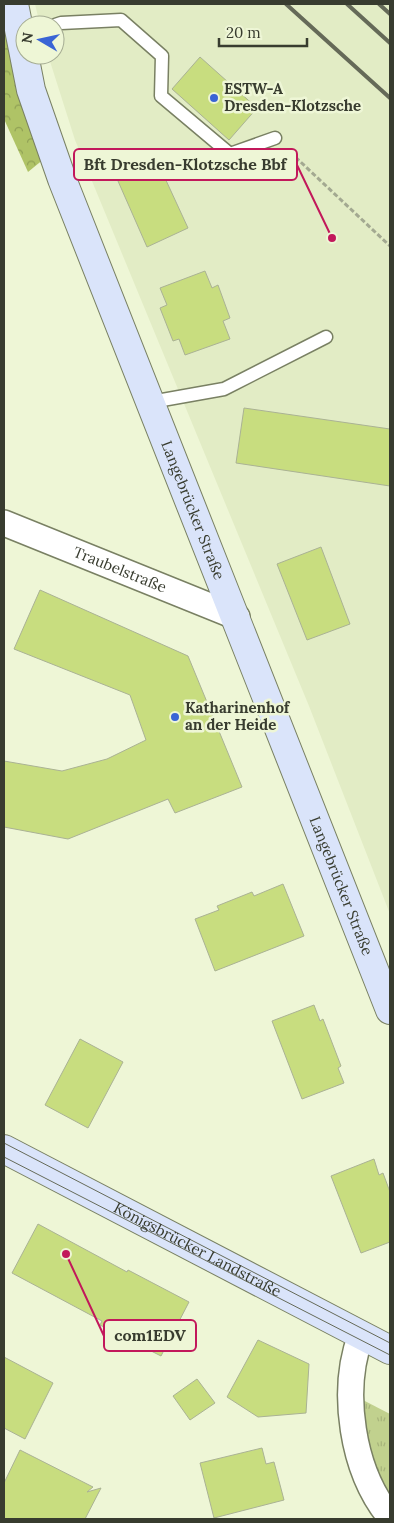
<svg xmlns="http://www.w3.org/2000/svg" width="394" height="1523" font-family="Lora,serif">
  <defs>
    <pattern id="forest-crowns" width="20" height="18" patternUnits="userSpaceOnUse" patternTransform="scale(1.25)"><rect width="20" height="18" fill="#afc366"/><path d="M2 6a3 3 0 1 1 6 0M12 15a3 3 0 1 1 6 0" fill="none" stroke="#8fa054"/></pattern>
    <pattern id="park-tufts" width="24" height="20" patternUnits="userSpaceOnUse" patternTransform="scale(1.25)"><rect width="24" height="20" fill="#c1d18e"/><path d="M3 7l-1-3M5 7V3M7 7l1-3M15 17l-1-3M17 17v-4M19 17l1-3" fill="none" stroke="#a7b47b"/></pattern>
  </defs>
  <rect width="100%" height="100%" fill="#eef6d6"/>
  <path fill="#e2ecc5" d="M 35,4 L 390,4 L 390,914 L 309,706 L 75,140 L 48,55 L 55,55 L 55,25 L 40,25 Z"/>
  <path fill="url(#forest-crowns)" d="M 4,4 L 50,154 L 28,172 L 4,119 Z"/>
  <path fill="url(#park-tufts)" d="M 361,1399 L 390,1414 L 390,1502 L 364,1450 Z"/>
  <path fill="#c8dd7f" stroke="#aab294" d="M 200,57 L 257,108 L 229,140 L 172,89 Z
    M 158,163 L 188,228 L 147,247 L 118,181 Z
    M 205,271 L 212,288 L 218,285 L 230,318 L 223,321 L 230,339 L 185,355 L 179,339 L 173,341 L 160,308 L 167,305 L 160,288 Z
    M 244,408 L 390,429 L 390,486 L 236,463 Z
    M 321,547 L 350,624 L 307,640 L 277,564 Z
    M 40,590 L 188,656 L 242,787 L 175,813 L 168,799 L 68,839 L 4,827 L 4,761 L 62,771 L 107,759 L 146,740 L 130,695 L 14,649 Z
    M 283,884 L 304,936 L 215,971 L 195,919 L 219,910 L 217,906 L 252,892 L 254,896 Z
    M 314,1005 L 320,1021 L 323,1019 L 341,1066 L 338,1068 L 344,1083 L 302,1099 L 272,1021 Z
    M 80,1039 L 123,1062 L 88,1128 L 45,1105 Z
    M 374,1159 L 379,1175 L 383,1173 L 390,1192 L 390,1242 L 361,1253 L 331,1176 Z
    M 38,1224 L 127,1272 L 128,1270 L 189,1302 L 161,1356 L 100,1325 L 102,1321 L 12,1273 Z
    M 258,1340 L 309,1364 L 306,1413 L 258,1417 L 227,1397 Z
    M 4,1357 L 53,1383 L 25,1439 L 4,1428 Z
    M 197,1379 L 215,1403 L 190,1420 L 173,1396 Z
    M 262,1448 L 266,1464 L 274,1462 L 284,1500 L 214,1518 L 200,1463 Z
    M 20,1450 L 93,1487 L 87,1492 L 101,1488 L 85,1519 L 4,1519 L 4,1483 Z"/>
  <g fill="none" stroke-linecap="round" stroke-linejoin="round">
    <g stroke="#798063" stroke-width="15">
      <path id="service" d="M 55,25 L 61,23 L 121,20 L 162,56 L 161,96 L 230,154 L 275,138
        M 151,402 L 224,389 L 326,337"/>
    </g>
    <g stroke="#798063" stroke-width="28">
      <g id="minor">
        <path id="s1" d="M 4,523 L 237,617"/>
        <path d="M 361,1335 C 340,1391 352,1471 390,1517"/>
      </g>
    </g>
    <g stroke="#798063" stroke-width="30">
      <g id="secondary">
        <path id="s2" d="M 14,4 L 31,90 L 62,179 L 390,1010"/>
        <path id="s3" d="M 4,1149 L 390,1350"/>
      </g>
    </g>
    <path stroke="#a3a991" stroke-width="3" stroke-dasharray="5 2.5" stroke-linecap="butt" d="M 290,152 L 390,246"/>
    <use href="#service" stroke="#fff" stroke-width="12"/>
    <use href="#minor" stroke="#fff" stroke-width="25"/>
    <use href="#secondary" stroke="#dae4fa" stroke-width="28"/>
    <path stroke="#656a58" stroke-width="1" d="M 4,1143 L 390,1343
      M 4,1157 L 390,1355"/>
    <path stroke="#656a58" stroke-width="4" d="M 286,4 L 390,98
      M 347,4 L 390,43
      M 379,4 L 390,14"/>
  </g>
  <g fill="#3964d5" stroke="#eef6d6" stroke-width="2">
    <circle cx="214" cy="98" r="5"/>
    <circle cx="175" cy="717" r="5"/>
  </g>
  <g text-anchor="middle" stroke-width="5" stroke-linejoin="round" paint-order="stroke">
    <g font-size="15" font-weight="bold" fill="#383c2f" stroke="#eef6d6" text-anchor="start">
      <text x="224" y="94">ESTW-A<tspan x="224" dy="17">Dresden-Klotzsche</tspan></text>
      <text x="185" y="713">Katharinenhof<tspan x="185" dy="17">an der Heide</tspan></text>
    </g>
    <g font-size="15" fill="#383c2f" stroke="#eef6d6">
      <text dy="5" stroke="none"><textPath href="#s2" startOffset="538">Langebrücker Straße</textPath></text>
      <text dy="5" stroke="none"><textPath href="#s1" startOffset="125">Traubelstraße</textPath></text>
      <text dy="5" stroke="none"><textPath href="#s2" startOffset="942">Langebrücker Straße</textPath></text>
      <text dy="5" stroke="none"><textPath href="#s3" startOffset="218">Königsbrücker Landstraße</textPath></text>
    </g>
  </g>
  <path fill="none" stroke="#c2185b" stroke-width="2" d="M332 238L297 165M66 1254L104 1336"/>
  <g fill="#c2185b" stroke="#eef6d6" stroke-width="2">
    <circle cx="332" cy="238" r="5"/>
    <circle cx="66" cy="1254" r="5"/>
  </g>
  <g fill="#eef6d6" stroke="#c2185b" stroke-width="2">
    <rect x="74" y="149" width="223" height="31" rx="5"/>
    <rect x="104" y="1320" width="92" height="31" rx="5"/>
  </g>
  <g font-size="16" text-anchor="middle" font-weight="bold" fill="#383c2f">
    <text x="185" y="170">Bft Dresden-Klotzsche Bbf</text>
    <text x="150" y="1341">com1EDV</text>
  </g>
  <rect width="394" height="1523" fill="none" stroke="#383c2f" stroke-width="10"/>
  <g transform="translate(40 40) rotate(279)"><circle r="24" fill="#eef6d6" stroke="#a5ac93"/>
  <path d="M0-4L9 19L0 12L-9 19Z" fill="#3964d5"/>
  <text y="-8" font-size="14" font-weight="bold" text-anchor="middle" fill="#383c2f">N</text>
  </g>
  <path d="M219 38v8h88v-8" fill="none" stroke="#383c2f" stroke-width="2.5"/>
  <text x="226" y="38" font-size="15" fill="#383c2f" stroke="#eef6d6" stroke-width="4" paint-order="stroke">20 m</text>
</svg>
